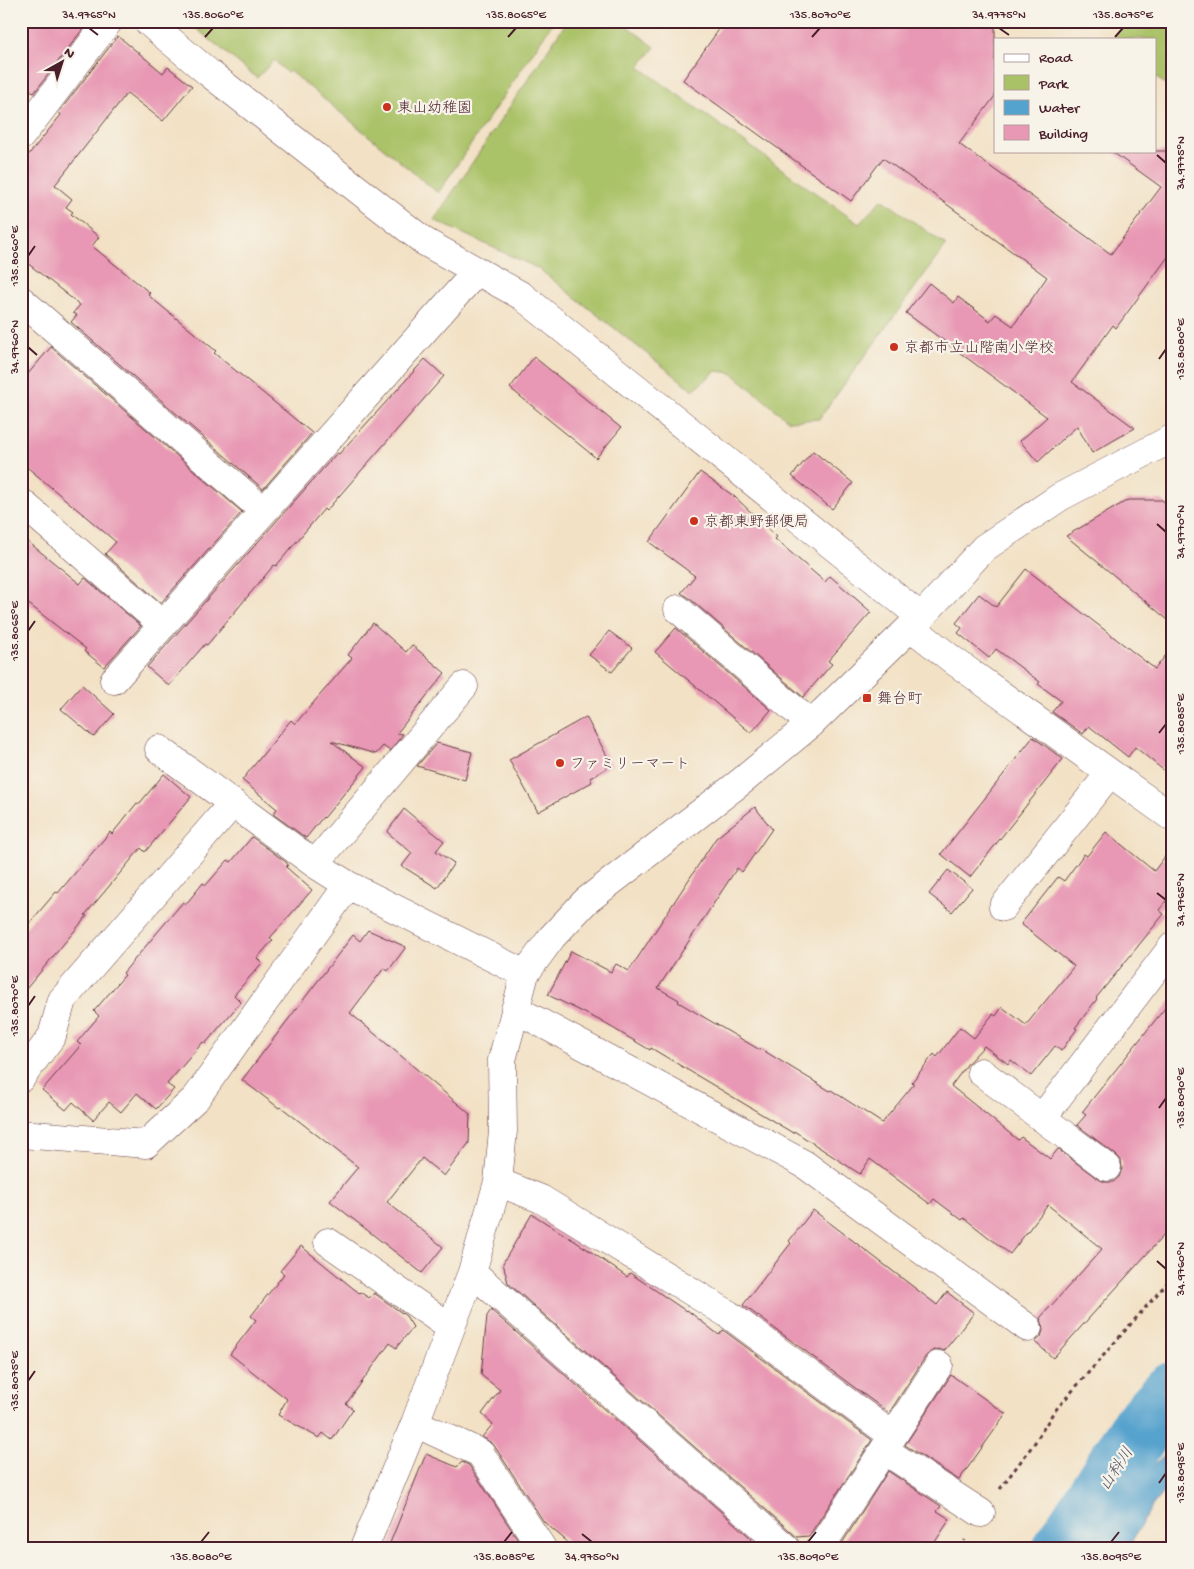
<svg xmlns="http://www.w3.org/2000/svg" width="1194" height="1569" font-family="'Gochi Hand','Klee One',sans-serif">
  <rect width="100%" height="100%" fill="#f7f3e8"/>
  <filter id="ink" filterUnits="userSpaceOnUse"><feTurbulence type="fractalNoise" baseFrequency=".02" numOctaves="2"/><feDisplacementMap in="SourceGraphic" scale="10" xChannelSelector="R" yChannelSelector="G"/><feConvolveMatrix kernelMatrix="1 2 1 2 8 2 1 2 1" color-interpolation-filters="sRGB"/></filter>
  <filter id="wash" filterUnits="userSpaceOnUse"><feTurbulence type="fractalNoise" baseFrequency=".0096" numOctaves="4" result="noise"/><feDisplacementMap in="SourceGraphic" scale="20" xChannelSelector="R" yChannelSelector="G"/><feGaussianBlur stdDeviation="1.12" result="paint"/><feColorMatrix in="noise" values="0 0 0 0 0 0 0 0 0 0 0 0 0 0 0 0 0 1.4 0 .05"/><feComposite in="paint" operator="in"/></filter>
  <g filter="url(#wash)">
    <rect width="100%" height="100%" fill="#f2e1c5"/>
    <path fill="#aac267" stroke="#7a7049" d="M 187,21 L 554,21 L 438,193 L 290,71 L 287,73 L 274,60 L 257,78 Z
      M 567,21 L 620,21 L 655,47 L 639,67 L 859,224 L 882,199 L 946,245 L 819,419 L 789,421 L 732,373 L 716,371 L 693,390 L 539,269 L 434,220 Z
      M 1112,21 L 1173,21 L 1173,89 L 1155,77 L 1155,39 L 1114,39 L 1121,28 Z"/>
    <path fill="#54a2ce" stroke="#4f607c" d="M 1173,1446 L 1173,1480 L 1152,1506 L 1128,1548 L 1078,1548 L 1110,1510 Z"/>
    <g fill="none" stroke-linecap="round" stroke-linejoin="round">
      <path stroke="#54a2ce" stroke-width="62" d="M 1064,1548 L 1141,1428 L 1173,1393"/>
    </g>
    <g id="blocks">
      <path fill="#e898b4" d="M 21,21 L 89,21 L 34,93 L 21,82 Z
        M 725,21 L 995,21 L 995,96 L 959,144 L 1111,254 L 1161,187 L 1111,151 L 1173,151 L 1173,250 L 1116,328 L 1113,325 L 1072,382 L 1135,428 L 1092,453 L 1077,426 L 1038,462 L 1020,441 L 1047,417 L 906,313 L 929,283 L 954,303 L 958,297 L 990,321 L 996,314 L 1013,326 L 1047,277 L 883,158 L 851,201 L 683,80 Z
        M 118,36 L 163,73 L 168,67 L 192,86 L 163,121 L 127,93 L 55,185 L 72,199 L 66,207 L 73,212 L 71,214 L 99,237 L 92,246 L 150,293 L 148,295 L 216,351 L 214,353 L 312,433 L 263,489 L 71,322 L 77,315 L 73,313 L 80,305 L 21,258 L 21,164 L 61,115 L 59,112 Z
        M 51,347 L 242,512 L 161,603 L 105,554 L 116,542 L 21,462 L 21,382 Z
        M 534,357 L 621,428 L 596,458 L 510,388 Z
        M 425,359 L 444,376 L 326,511 L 324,509 L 276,566 L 274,565 L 207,645 L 205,644 L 169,686 L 147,667 L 337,453 L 339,454 Z
        M 813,451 L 853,483 L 832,509 L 792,476 Z
        M 700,472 L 735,497 L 777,537 L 775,539 L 825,582 L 830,576 L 871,612 L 828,661 L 832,664 L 803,697 L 688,597 L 681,593 L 695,576 L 649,542 Z
        M 1128,500 L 1162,500 L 1173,509 L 1173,624 L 1066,536 Z
        M 21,536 L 80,584 L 85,578 L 141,626 L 104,667 L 84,651 L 86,649 L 21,598 Z
        M 1026,569 L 1155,669 L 1173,646 L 1173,778 L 1135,747 L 1128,757 L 1089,726 L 1083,734 L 1052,712 L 1061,701 L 1038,684 L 1040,682 L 996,649 L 989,658 L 958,633 L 962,628 L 956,623 L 979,594 L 996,607 Z
        M 373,623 L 406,652 L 412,645 L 445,673 L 397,733 L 403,734 L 390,751 L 383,746 L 376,754 L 331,741 L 366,767 L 324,818 L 323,817 L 306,838 L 273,814 L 277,809 L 242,780 L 291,720 L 295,724 L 352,658 L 348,655 Z
        M 676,628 L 771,710 L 751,733 L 655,652 Z
        M 609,631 L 632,648 L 612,672 L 589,655 Z
        M 82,685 L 114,714 L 94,737 L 61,709 Z
        M 586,717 L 612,765 L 590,778 L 592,782 L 538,812 L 509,760 Z
        M 1033,737 L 1063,759 L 970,877 L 941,854 Z
        M 437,743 L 472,752 L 465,780 L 417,766 Z
        M 164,774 L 191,797 L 145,852 L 141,848 L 85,915 L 87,916 L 21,995 L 21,933 L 56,892 L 58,893 L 110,832 L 112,834 L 137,803 L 139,804 Z
        M 755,807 L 772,829 L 742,872 L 737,868 L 658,988 L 679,1000 L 678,1002 L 760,1050 L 761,1049 L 830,1091 L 831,1090 L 882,1123 L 914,1084 L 912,1082 L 934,1054 L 937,1057 L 960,1027 L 974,1038 L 993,1014 L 996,1016 L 1002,1007 L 1026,1025 L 1074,966 L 1021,924 L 1058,877 L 1064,881 L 1084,854 L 1087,856 L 1106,832 L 1154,871 L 1173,846 L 1173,893 L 1159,910 L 1164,914 L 1096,998 L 1097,999 L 1075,1028 L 1077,1029 L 1061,1051 L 1055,1046 L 1031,1076 L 1011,1060 L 1008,1064 L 984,1046 L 969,1062 L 951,1086 L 1018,1140 L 1021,1137 L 1050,1159 L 1058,1149 L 1098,1179 L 1105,1182 L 1113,1182 L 1119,1177 L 1122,1169 L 1121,1160 L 1116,1155 L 1077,1125 L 1086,1115 L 1082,1112 L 1173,998 L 1173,1225 L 1053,1358 L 1035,1342 L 1041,1337 L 1043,1330 L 1042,1322 L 1040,1318 L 1102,1249 L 1048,1205 L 1010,1254 L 964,1218 L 962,1220 L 934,1199 L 930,1204 L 870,1159 L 860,1174 L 794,1131 L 793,1133 L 651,1048 L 650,1050 L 599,1020 L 548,995 L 571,951 L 611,972 L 616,964 L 629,971 L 716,838 Z
        M 404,809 L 444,841 L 436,851 L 454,863 L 437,888 L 402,866 L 412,853 L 387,832 Z
        M 252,837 L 286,862 L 288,865 L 286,867 L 312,890 L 270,938 L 273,940 L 257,958 L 262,963 L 234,995 L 241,1002 L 205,1044 L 203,1042 L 167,1084 L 174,1089 L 156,1109 L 137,1093 L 121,1112 L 109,1102 L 93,1120 L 73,1102 L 66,1110 L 42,1090 L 81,1045 L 77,1042 L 99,1016 L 94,1011 L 125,975 L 123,973 L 183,902 L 186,904 L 203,883 L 206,885 L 228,860 L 231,862 Z
        M 948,870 L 972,888 L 952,912 L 929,894 Z
        M 368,930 L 406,947 L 388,971 L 384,968 L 350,1013 L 470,1114 L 469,1143 L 444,1176 L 422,1158 L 387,1202 L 443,1247 L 422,1273 L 330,1201 L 358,1167 L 281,1107 L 279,1108 L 242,1080 L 353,935 L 360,941 Z
        M 813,1210 L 937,1305 L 947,1292 L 974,1313 L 944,1351 L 939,1349 L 932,1351 L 926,1356 L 889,1413 L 743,1305 L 791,1243 L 789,1241 Z
        M 532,1214 L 587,1249 L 627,1277 L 630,1273 L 686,1311 L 687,1310 L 719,1335 L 723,1330 L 872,1440 L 809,1536 L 797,1537 L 508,1283 L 503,1263 Z
        M 301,1246 L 359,1293 L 360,1292 L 369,1298 L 374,1293 L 406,1316 L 413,1327 L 396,1348 L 390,1343 L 346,1404 L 353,1409 L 332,1440 L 323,1433 L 319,1438 L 278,1415 L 287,1399 L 230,1354 L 256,1320 L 251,1316 L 284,1274 L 280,1271 Z
        M 491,1310 L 752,1539 L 745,1548 L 575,1548 L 544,1522 L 493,1444 L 482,1437 L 493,1424 L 482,1414 L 500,1390 L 481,1375 L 487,1316 Z
        M 951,1375 L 1006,1414 L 959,1480 L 905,1445 Z
        M 426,1454 L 457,1467 L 462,1462 L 469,1465 L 517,1538 L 514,1548 L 388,1548 Z
        M 888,1471 L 941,1506 L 937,1511 L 950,1519 L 931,1548 L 839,1548 Z"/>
    </g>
  </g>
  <g filter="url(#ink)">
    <use href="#blocks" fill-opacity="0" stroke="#633c42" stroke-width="1"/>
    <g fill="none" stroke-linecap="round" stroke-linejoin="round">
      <g stroke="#633c42" stroke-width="29">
        <path id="minor" d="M 147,21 L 209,73 L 425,242 L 522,296 L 921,617
          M 21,136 L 109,21
          M 21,300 L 264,511
          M 21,502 L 163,625
          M 678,609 L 811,724
          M 911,627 L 954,661 L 1173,818
          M 114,680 L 477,271
          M 159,749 L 315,864 L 348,885
          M 315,864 L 464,686
          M 1003,907 L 1110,773
          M 515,1009 L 804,1164 L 1028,1328
          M 981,1072 L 1107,1167
          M 21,1078 L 52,1036 L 62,1000 L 233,803
          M 1042,1118 L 1173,946
          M 21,1134 L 146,1144 L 196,1098 L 348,885 L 525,974
          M 498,1182 L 541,1199 L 728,1314 L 893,1436
          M 328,1242 L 450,1327
          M 472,1272 L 786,1548
          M 415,1423 L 480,1453 L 542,1548
          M 884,1450 L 981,1513
          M 364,1548 L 415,1423 L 472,1272 L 498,1182 L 503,1131 L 502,1060 L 525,974 L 552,937 L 586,901 L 742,781 L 811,724 L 921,617 L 984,548 L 1060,497 L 1173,438
          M 820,1548 L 939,1365"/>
      </g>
      <path stroke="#633c42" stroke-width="3" stroke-dasharray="4 4" stroke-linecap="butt" d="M 1000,1489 L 1036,1441 L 1053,1413 L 1173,1276
        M 961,1548 L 965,1540"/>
      <use href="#minor" stroke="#fff" stroke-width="28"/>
    </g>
  </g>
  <path fill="none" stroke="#4a1f2b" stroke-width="2" d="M 89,28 L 98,35M 999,28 L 1009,35M 205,37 L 213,28M 508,37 L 516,28M 812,37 L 820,28M 1115,37 L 1123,28M 1157,155 L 1166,163M 28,256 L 35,246M 28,347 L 37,355M 1159,359 L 1166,349M 1157,524 L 1166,532M 28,631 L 35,621M 1159,733 L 1166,724M 1157,893 L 1166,900M 28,1006 L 35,996M 1159,1108 L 1166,1098M 1157,1261 L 1166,1269M 28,1381 L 35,1371M 1159,1483 L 1166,1473M 582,1534 L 592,1542M 201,1542 L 209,1532M 504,1542 L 512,1532M 808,1542 L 816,1532M 1111,1542 L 1119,1532"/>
  <g fill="#c8321e" stroke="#f7f3e8" stroke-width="2">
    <circle cx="387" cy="107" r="5"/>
    <circle cx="894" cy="347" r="5"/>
    <circle cx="694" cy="521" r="5"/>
    <rect x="862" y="693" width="10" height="10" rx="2.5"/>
    <circle cx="560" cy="763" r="5"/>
  </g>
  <g text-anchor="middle" stroke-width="4.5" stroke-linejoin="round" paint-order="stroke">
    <g font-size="15" fill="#4a1f2b" stroke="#f7f3e8" text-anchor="start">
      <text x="397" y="112">東山幼稚園</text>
      <text x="904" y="352">京都市立山階南小学校</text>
      <text x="704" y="526">京都東野郵便局</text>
      <text x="877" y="703">舞台町</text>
      <text x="570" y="768">ファミリーマート</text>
    </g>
    <g font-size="16" font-style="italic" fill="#4e536c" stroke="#f7f3e8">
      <text transform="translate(1115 1468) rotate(-57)" y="6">山科川</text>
    </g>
  </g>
  <rect width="1194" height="1569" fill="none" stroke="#f7f3e8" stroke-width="55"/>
  <rect x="994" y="38" width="162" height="115" fill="#f7f3e8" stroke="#b29e9c"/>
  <rect x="1004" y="54" width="25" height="8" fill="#ffffff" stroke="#b29e9c"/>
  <text x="1039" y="62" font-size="15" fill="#4a1f2b">Road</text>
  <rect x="1004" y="75" width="25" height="15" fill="#aac267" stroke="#b29e9c"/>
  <text x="1039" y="88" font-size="15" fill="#4a1f2b">Park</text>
  <rect x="1004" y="100" width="25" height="15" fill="#54a2ce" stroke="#b29e9c"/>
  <text x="1039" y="112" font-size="15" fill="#4a1f2b">Water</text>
  <rect x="1004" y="125" width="25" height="15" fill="#e898b4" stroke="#b29e9c"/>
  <text x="1039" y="138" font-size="15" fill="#4a1f2b">Building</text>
  <g transform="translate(62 62) rotate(39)" stroke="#f7f3e8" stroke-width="4" paint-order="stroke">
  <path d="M0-4L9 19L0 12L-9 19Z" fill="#4a1f2b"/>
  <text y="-8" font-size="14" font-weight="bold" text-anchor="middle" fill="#4a1f2b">N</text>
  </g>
  <rect x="28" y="28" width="1138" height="1514" fill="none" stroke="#4a1f2b" stroke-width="2"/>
  <g font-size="12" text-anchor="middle" fill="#4a1f2b">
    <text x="89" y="18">34.9765°N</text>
    <text x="213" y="18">135.8060°E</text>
    <text x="516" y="18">135.8065°E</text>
    <text x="820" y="18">135.8070°E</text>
    <text x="999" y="18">34.9775°N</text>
    <text x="1123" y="18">135.8075°E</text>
    <text transform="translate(1180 163) rotate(-90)" y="4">34.9775°N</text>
    <text transform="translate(14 256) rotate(-90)" y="4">135.8060°E</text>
    <text transform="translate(14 347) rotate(-90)" y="4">34.9760°N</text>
    <text transform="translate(1180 349) rotate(-90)" y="4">135.8080°E</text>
    <text transform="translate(1180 532) rotate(-90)" y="4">34.9770°N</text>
    <text transform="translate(14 631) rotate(-90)" y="4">135.8065°E</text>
    <text transform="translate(1180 724) rotate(-90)" y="4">135.8085°E</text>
    <text transform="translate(1180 900) rotate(-90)" y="4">34.9765°N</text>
    <text transform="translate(14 1006) rotate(-90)" y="4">135.8070°E</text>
    <text transform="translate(1180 1098) rotate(-90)" y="4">135.8090°E</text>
    <text transform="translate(1180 1269) rotate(-90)" y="4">34.9760°N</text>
    <text transform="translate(14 1381) rotate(-90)" y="4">135.8075°E</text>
    <text transform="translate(1180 1473) rotate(-90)" y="4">135.8095°E</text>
    <text x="201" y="1560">135.8080°E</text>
    <text x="504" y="1560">135.8085°E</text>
    <text x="592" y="1560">34.9750°N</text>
    <text x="808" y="1560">135.8090°E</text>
    <text x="1111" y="1560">135.8095°E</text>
  </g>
</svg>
